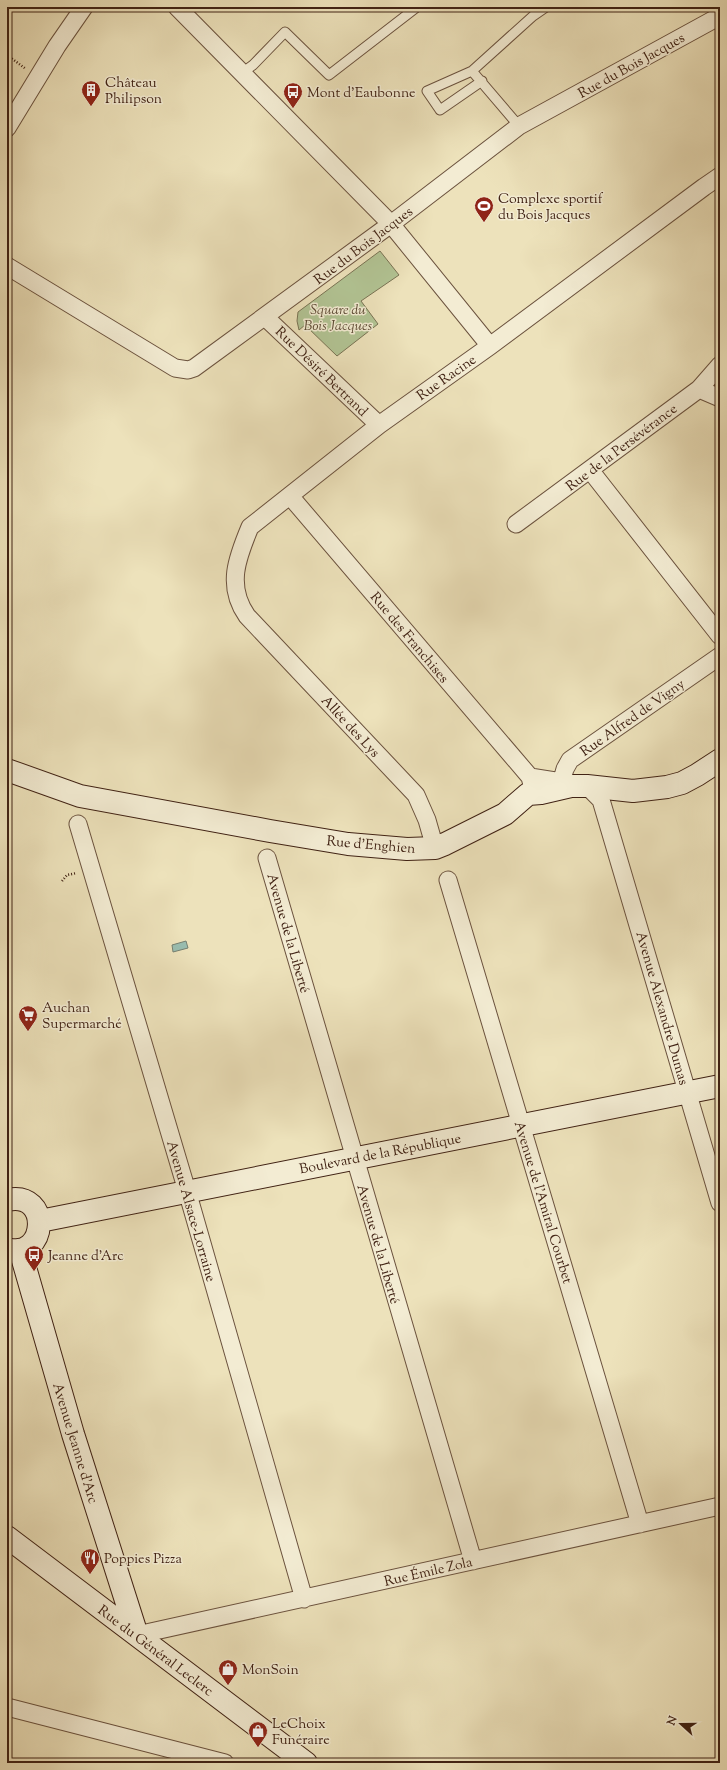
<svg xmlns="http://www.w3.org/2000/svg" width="727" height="1770" font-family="'Sorts Mill Goudy',serif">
  <rect width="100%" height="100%" fill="#ede2bb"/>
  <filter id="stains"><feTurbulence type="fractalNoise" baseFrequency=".005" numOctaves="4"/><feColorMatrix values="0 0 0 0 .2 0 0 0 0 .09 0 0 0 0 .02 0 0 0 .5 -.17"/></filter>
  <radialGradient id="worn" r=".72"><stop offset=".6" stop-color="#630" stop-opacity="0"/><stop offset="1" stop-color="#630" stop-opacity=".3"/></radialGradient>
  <path fill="#b2c494" stroke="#797354" d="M 380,251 L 399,275 L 361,301 L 378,324 L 337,356 L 305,325 L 299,330 L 297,321 L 298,312 Z"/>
  <path fill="#99beb1" stroke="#758072" d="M 186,941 L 188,948 L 173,952 L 172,945 Z"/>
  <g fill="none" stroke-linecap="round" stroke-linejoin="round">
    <g stroke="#6b523e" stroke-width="11">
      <path id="lane" d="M 472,71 L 533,16 L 546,7
        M 242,73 L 253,65 L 285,32 L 329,75 L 417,7
        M 482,81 L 440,110 L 427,91 L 472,71 L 519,126"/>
    </g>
    <g stroke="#6b523e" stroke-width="19">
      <path id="street" d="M 177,7 L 391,224 L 490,346
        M 7,128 L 57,46 L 84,7
        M 7,266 L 175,368 L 188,370 L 194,368 L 391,224 L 519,126 L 720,16
        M 265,317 L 379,425
        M 699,389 L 720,398
        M 590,470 L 720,636
        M 290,496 L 530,777 L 532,785 L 534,787
        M 516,524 L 699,389 L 720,365
        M 530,777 L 587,786 L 601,800 L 720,1203
        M 559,790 L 565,769 L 570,760 L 720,656
        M 78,824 L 187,1191 L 304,1599
        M 435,848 L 427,820 L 416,795 L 247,616 C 226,586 237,558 250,527 L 379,425 L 490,346 L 704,187 L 720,176
        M 267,858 L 473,1561
        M 448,880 L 640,1524
        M 137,1635 L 720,1506
        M 7,1707 L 225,1763"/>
    </g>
    <g stroke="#402214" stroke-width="24">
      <path id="secondary" d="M 7,770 L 80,796 L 270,831 L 348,844 L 407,849 L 435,848 L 445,844 L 505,814 L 528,794 L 541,793 L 571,786 L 587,786 L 633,791 L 667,787 L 682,783 L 697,775 L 720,760
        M 7,1200 C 52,1190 47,1261 7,1249
        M 40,1221 C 266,1174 493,1131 720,1086
        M 20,1250 L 73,1434 L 137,1635
        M 7,1537 L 306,1763"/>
    </g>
    <path stroke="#402214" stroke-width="2.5" stroke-dasharray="1 2" stroke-linecap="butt" d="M 7,55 L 26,69
      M 62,881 L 67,875 L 77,873"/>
    <use href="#lane" stroke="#f3ecd3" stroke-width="9"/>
    <use href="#street" stroke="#f3ecd3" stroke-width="17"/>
    <use href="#secondary" stroke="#f3ecd3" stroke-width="22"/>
  </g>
  <defs>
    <g id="building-pin" transform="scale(1)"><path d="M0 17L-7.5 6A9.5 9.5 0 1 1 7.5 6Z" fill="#8f2418" stroke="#f3ecd3"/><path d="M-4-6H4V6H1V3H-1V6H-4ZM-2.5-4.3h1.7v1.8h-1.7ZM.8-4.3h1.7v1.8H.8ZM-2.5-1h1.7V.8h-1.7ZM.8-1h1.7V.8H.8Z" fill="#fff"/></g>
    <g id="bus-pin" transform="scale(1)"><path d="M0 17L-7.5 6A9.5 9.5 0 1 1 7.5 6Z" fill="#8f2418" stroke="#f3ecd3"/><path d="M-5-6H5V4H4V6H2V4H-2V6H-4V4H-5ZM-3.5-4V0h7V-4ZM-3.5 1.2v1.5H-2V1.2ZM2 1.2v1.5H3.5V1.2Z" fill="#fff"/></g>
    <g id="stadium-pin" transform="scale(1)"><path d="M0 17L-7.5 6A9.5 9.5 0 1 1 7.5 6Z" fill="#8f2418" stroke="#f3ecd3"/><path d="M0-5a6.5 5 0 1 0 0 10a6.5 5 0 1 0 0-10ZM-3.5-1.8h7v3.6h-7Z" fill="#fff"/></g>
    <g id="supermarket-pin" transform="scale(1)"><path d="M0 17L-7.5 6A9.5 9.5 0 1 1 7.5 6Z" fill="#8f2418" stroke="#f3ecd3"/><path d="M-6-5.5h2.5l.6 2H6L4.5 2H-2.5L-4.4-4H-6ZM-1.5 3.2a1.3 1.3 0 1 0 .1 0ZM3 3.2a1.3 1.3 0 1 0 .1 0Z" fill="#fff"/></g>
    <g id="restaurant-pin" transform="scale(1)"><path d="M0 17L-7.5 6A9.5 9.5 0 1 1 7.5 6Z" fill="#8f2418" stroke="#f3ecd3"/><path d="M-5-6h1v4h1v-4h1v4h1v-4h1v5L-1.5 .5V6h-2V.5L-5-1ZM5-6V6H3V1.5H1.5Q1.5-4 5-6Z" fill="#fff"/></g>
    <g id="shop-pin" transform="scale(1)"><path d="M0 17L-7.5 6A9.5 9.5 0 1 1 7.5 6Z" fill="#8f2418" stroke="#f3ecd3"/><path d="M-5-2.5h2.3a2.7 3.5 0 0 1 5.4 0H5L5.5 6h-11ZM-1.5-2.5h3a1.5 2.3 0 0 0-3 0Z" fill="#fff"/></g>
  </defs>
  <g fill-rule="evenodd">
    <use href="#building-pin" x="91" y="90"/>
    <use href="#bus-pin" x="293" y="92"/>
    <use href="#stadium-pin" x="484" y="206"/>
    <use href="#supermarket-pin" x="28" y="1015"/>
    <use href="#bus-pin" x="34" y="1255"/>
    <use href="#restaurant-pin" x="90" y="1558"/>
    <use href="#shop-pin" x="228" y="1669"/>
    <use href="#shop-pin" x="258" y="1731"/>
  </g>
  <g text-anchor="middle" stroke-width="3" stroke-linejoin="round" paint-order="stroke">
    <g font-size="14" fill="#402214" stroke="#f3ecd3">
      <text transform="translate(631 65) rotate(-29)" y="5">Rue du Bois Jacques</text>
      <text transform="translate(363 245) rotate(-37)" y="5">Rue du Bois Jacques</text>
      <text transform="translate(322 371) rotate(44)" y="5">Rue Désiré Bertrand</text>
      <text transform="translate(446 377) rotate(-35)" y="5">Rue Racine</text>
      <text transform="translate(621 447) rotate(-37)" y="5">Rue de la Persévérance</text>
      <text transform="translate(410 637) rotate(50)" y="5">Rue des Franchises</text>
      <text transform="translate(632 717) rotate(-35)" y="5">Rue Alfred de Vigny</text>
      <text transform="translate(351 726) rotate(47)" y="5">Allée des Lys</text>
      <text transform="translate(371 844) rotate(5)" y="5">Rue d'Enghien</text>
      <text transform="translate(289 933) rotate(74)" y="5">Avenue de la Liberté</text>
      <text transform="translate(663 1008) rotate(74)" y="5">Avenue Alexandre Dumas</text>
      <text transform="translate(380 1153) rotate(-11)" y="5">Boulevard de la République</text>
      <text transform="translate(544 1202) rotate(73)" y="5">Avenue de l'Amiral Courbet</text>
      <text transform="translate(192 1211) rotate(74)" y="5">Avenue Alsace-Lorraine</text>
      <text transform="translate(379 1244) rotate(74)" y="5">Avenue de la Liberté</text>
      <text transform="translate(76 1443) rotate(73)" y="5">Avenue Jeanne d'Arc</text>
      <text transform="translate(428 1571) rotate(-13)" y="5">Rue Émile Zola</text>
      <text transform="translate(156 1650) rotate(37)" y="5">Rue du Général Leclerc</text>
    </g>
    <g font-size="14" fill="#402214" stroke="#f3ecd3" text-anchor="start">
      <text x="105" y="87">Château<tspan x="105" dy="16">Philipson</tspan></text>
      <text x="307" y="97">Mont d'Eaubonne</text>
      <text x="498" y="203">Complexe sportif<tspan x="498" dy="16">du Bois Jacques</tspan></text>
      <text x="42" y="1012">Auchan<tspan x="42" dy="16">Supermarché</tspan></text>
      <text x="48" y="1260">Jeanne d'Arc</text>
      <text x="104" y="1563">Poppies Pizza</text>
      <text x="242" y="1674">MonSoin</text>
      <text x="272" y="1728">LeChoix<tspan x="272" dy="16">Funéraire</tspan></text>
    </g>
    <g font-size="14" font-style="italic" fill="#5c4a34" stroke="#f3ecd3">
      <text x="338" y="314">Square du<tspan x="338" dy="16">Bois Jacques</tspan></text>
    </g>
  </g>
  <rect width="727" height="1770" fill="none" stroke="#ede2bb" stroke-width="24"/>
  <rect x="8" y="8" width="711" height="1754" fill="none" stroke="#402214" stroke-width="2"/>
  <rect x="12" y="12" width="703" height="1746" fill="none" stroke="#402214"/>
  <g transform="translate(681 1724) rotate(291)" stroke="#f3ecd3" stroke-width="3" paint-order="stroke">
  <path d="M0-3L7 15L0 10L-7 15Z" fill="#402214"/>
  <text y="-6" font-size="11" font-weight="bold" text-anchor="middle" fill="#402214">N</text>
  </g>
  <rect width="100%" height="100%" filter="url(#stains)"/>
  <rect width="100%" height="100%" fill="url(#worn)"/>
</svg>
